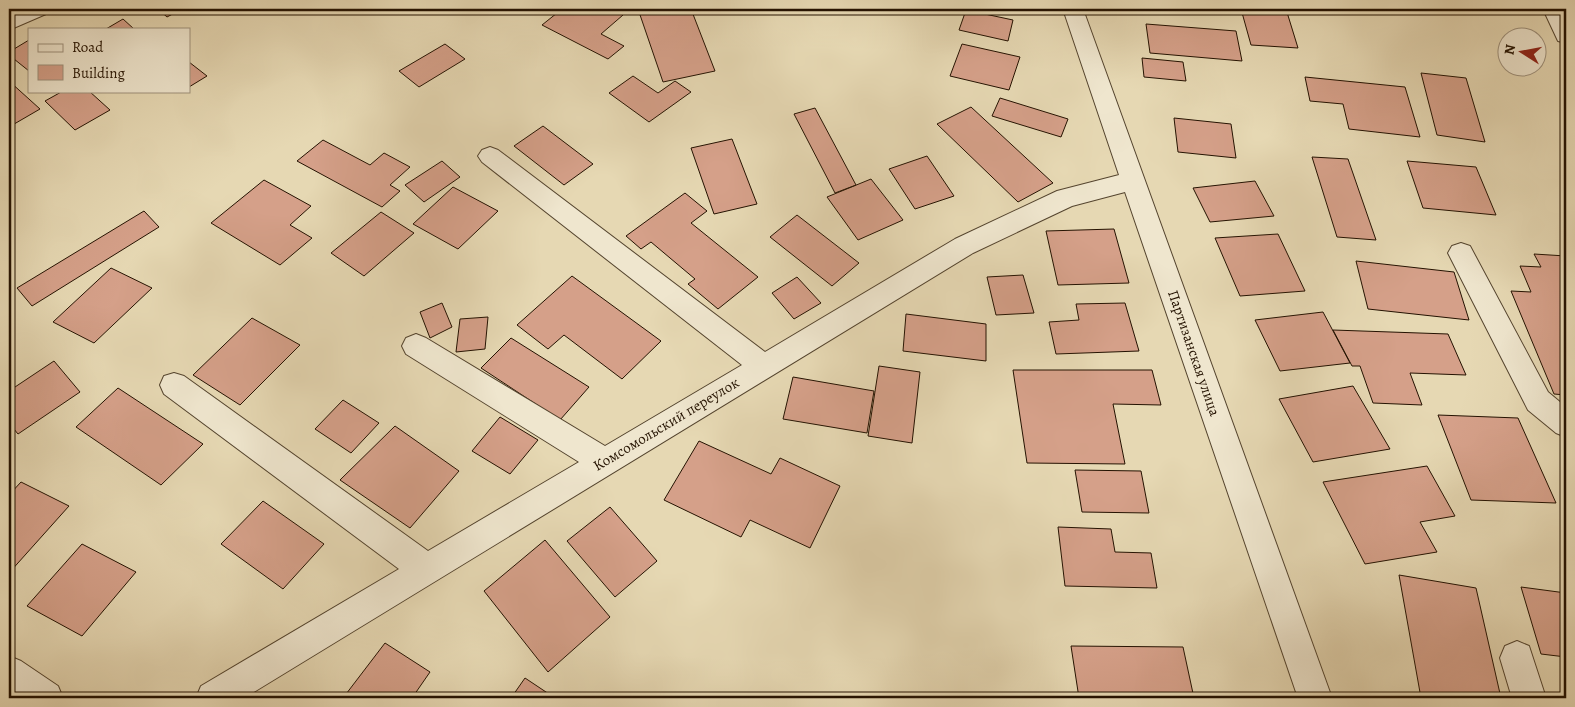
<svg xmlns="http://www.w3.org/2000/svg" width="1575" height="707" font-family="Alegreya,serif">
  <rect width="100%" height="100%" fill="#e6d8b3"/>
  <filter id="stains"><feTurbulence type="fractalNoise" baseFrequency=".004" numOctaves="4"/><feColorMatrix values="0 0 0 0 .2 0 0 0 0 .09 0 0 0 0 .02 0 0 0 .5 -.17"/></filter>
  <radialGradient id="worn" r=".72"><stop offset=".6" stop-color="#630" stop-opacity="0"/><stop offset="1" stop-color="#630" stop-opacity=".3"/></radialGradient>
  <path fill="#d5a089" stroke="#241201" d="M 158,9 L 182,9 L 167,17 Z
    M 562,9 L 609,9 L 623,15 L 601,34 L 624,46 L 608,59 L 542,25 Z
    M 638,9 L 691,9 L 715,71 L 663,82 Z
    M 1241,9 L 1286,9 L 1298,48 L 1251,45 Z
    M 966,10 L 1013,20 L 1008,41 L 959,30 Z
    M 123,19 L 134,29 L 106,29 Z
    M 1146,24 L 1236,31 L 1242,61 L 1150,53 Z
    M 29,40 L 29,71 L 9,55 L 9,52 Z
    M 445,44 L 465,59 L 419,87 L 399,71 Z
    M 962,44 L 1020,57 L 1009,90 L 950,76 Z
    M 1142,58 L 1183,62 L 1186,81 L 1144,77 Z
    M 189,62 L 207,76 L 189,87 Z
    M 1421,73 L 1466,78 L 1485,142 L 1437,135 Z
    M 633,76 L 658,93 L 675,81 L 691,92 L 649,122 L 609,93 Z
    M 1305,77 L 1405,87 L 1420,137 L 1349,129 L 1343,104 L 1310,101 Z
    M 9,81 L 40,109 L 9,127 Z
    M 63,91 L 89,91 L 110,110 L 75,130 L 45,101 Z
    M 1000,98 L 1068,119 L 1061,137 L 992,116 Z
    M 971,107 L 1053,183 L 1018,202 L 937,124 Z
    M 815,108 L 856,185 L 835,193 L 794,114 Z
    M 1174,118 L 1231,124 L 1236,158 L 1178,152 Z
    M 543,126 L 593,164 L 564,185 L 514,146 Z
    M 732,139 L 757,204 L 714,214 L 691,148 Z
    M 323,140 L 370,165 L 384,153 L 410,167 L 390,185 L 400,191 L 382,207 L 297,161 Z
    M 927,156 L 954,196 L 915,209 L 889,169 Z
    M 1312,157 L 1348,159 L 1376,240 L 1337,237 Z
    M 442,161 L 460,177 L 424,202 L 405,185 Z
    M 1407,161 L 1476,167 L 1496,215 L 1423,208 Z
    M 871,179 L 903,220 L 858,240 L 827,197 Z
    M 264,180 L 311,206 L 290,225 L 312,238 L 280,265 L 211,223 Z
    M 1255,181 L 1274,216 L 1210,222 L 1193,188 Z
    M 453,187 L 498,211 L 458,249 L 413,224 Z
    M 685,193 L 707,211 L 691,223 L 758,277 L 718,309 L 688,284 L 695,279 L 651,242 L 641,249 L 626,236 Z
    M 144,211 L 159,227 L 32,306 L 17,288 Z
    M 381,212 L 414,233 L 364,276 L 331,253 Z
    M 797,215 L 859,263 L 832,286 L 770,237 Z
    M 1114,229 L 1129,283 L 1058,285 L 1046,231 Z
    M 1278,234 L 1305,291 L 1240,296 L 1215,238 Z
    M 1534,254 L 1566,256 L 1566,395 L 1554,394 L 1511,291 L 1531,292 L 1520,266 L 1541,267 Z
    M 1356,261 L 1454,272 L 1469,320 L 1368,309 Z
    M 111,268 L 152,288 L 94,343 L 53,322 Z
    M 1023,275 L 1034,313 L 996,315 L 987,277 Z
    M 572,276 L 661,341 L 622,379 L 564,335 L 548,349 L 517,325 Z
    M 797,277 L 821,303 L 794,319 L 772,293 Z
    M 442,303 L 452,327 L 430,338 L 420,312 Z
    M 1125,303 L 1139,351 L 1056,354 L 1049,322 L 1079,320 L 1076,304 Z
    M 1323,312 L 1350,363 L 1280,371 L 1255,320 Z
    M 906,314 L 986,324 L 986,361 L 903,351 Z
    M 488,317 L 485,349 L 456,352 L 460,319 Z
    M 252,318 L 300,345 L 240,405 L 193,375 Z
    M 1333,330 L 1448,334 L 1466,375 L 1410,373 L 1422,405 L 1373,403 L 1360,366 L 1352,366 Z
    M 511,338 L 589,387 L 560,420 L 481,368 Z
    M 54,361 L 80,392 L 18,434 L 9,423 L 9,391 Z
    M 879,366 L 920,372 L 912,443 L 868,436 Z
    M 1013,370 L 1152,370 L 1161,405 L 1113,404 L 1125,464 L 1027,463 Z
    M 793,377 L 874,391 L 867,433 L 783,419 Z
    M 1353,386 L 1390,449 L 1313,462 L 1279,399 Z
    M 118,388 L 203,444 L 161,485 L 76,427 Z
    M 343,400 L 379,423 L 351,453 L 315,429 Z
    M 1438,415 L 1518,418 L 1556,503 L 1471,500 Z
    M 500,417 L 538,440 L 510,474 L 472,451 Z
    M 395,426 L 459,471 L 410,528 L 340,480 Z
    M 699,441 L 771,474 L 780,458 L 840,486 L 810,548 L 750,520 L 741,537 L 664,500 Z
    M 1427,466 L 1455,516 L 1420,522 L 1437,552 L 1365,564 L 1323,482 Z
    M 1075,470 L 1141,471 L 1149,513 L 1082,512 Z
    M 21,482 L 69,506 L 9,573 L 9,495 Z
    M 263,501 L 324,544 L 283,589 L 221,544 Z
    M 610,507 L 657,561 L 615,597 L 567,541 Z
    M 1058,527 L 1111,529 L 1115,552 L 1151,553 L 1157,588 L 1065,586 Z
    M 545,540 L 610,617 L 548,672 L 484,591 Z
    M 82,544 L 136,572 L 82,636 L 27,606 Z
    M 1399,575 L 1476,588 L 1501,698 L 1421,698 Z
    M 1521,587 L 1566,593 L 1566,657 L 1541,654 Z
    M 385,643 L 430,672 L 412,698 L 343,698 Z
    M 1071,646 L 1183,647 L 1194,698 L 1079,698 Z
    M 525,678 L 555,698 L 511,698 Z"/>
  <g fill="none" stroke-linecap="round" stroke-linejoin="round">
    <g stroke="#54442e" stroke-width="2">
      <path id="minor" d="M 22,9 L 49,9 L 46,14 L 9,30 L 9,15 Z
        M 1063,9 L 1083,9 L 1332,698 L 1298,698 L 1125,192 L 1072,206 L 973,253 L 244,698 L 196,698 L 201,686 L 399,569 L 164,394 L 160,385 L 164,376 L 174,373 L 184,376 L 428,551 L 579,462 L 406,354 L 402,346 L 406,338 L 416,334 L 426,338 L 605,446 L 742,365 L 482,162 L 478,156 L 482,150 L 490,147 L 498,150 L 765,352 L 955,239 L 1057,191 L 1119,175 Z
        M 1543,9 L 1563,9 L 1566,15 L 1566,43 L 1558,41 Z
        M 1461,243 L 1470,246 L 1548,392 L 1566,407 L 1566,437 L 1556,433 L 1528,410 L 1448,253 L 1452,246 Z
        M 1517,641 L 1529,646 L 1546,698 L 1512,698 L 1500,658 L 1505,646 Z
        M 9,656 L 21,661 L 58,686 L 63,698 L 17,698 L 9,693 Z"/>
    </g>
    <use href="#minor" fill="#efe6ce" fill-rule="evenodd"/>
  </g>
  <g text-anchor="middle" stroke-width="4" stroke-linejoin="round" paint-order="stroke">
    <g font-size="15" fill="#241201" stroke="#efe6ce">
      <text transform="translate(1194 353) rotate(71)" y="5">Партизанская улица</text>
      <text transform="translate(666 424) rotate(-31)" y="5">Комсомольский переулок</text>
    </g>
  </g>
  <rect width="1575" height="707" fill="none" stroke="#e6d8b3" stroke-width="30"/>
  <rect x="10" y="10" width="1555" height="687" fill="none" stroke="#241201" stroke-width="2.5"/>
  <rect x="15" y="15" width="1545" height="677" fill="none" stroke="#241201"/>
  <rect x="28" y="28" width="162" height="65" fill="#efe6ce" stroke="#9e917c"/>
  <rect x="38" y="44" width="25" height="8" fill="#efe6ce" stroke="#9e917c"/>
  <text x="72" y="52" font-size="15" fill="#241201">Road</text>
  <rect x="38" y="65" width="25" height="15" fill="#d5a089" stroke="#9e917c"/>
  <text x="72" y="78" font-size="15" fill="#241201">Building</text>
  <g transform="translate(1522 52) rotate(281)"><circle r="24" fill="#efe6ce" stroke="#9e917c"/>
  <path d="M0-4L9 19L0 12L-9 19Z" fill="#8f2418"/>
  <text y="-8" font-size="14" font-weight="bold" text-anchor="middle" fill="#241201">N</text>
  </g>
  <rect width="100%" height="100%" filter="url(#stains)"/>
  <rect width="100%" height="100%" fill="url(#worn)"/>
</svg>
